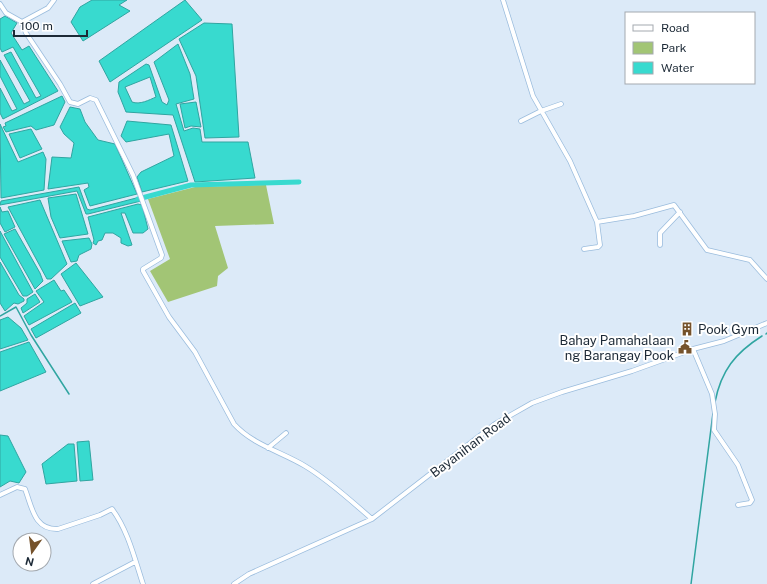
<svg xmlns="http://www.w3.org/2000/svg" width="767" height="584" font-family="'Public Sans',sans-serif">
  <rect width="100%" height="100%" fill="#dceaf8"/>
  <path fill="#a2c575" d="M 266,185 L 274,224 L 215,226 L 228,268 L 218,276 L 217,286 L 168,302 L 150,271 L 170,259 L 148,199 L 195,187 Z"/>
  <path fill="#38dacf" stroke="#30a5a1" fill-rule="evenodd" d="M 92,0 L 127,0 L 119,5 L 130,11 L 83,41 L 71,22 L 80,7 Z
    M 185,0 L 202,20 L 110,82 L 99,61 Z
    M 5,16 L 17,23 L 11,33 L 22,50 L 29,46 L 58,91 L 3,119 L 0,113 L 0,88 L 12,111 L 17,109 L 0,76 L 0,60 L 24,104 L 30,101 L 4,55 L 11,52 L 36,98 L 41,96 L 13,47 L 2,52 L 0,48 L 0,19 Z
    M 204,23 L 232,24 L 239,137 L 205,138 L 196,76 L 179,39 Z
    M 178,44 L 190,74 L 194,99 L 176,104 L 184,131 L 193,128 L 200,129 L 202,142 L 248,142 L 255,178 L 195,182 L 173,115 L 126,112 L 118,92 L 119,82 L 146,64 L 149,65 L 162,102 L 167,105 L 169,100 L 154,62 ZM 150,77 L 156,97 C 149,100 140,105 132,102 L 125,87 Z
    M 62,96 L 65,102 L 54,125 L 36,130 L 31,126 L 6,132 L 3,127 L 6,126 L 5,123 Z
    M 196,102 L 201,127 L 191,126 L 185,128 L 180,104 Z
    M 70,107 L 80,109 L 85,122 L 98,140 L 115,144 L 137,194 L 90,206 L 84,190 L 89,187 L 88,183 L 48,189 L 52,157 L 71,158 L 74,143 L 64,134 L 60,127 Z
    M 127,121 L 171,125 L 188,181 L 142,192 L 137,177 L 141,172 L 174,156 L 169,134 L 126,142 L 121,136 Z
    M 0,124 L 18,162 L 43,152 L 46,159 L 44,190 L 1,198 Z
    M 31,129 L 42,149 L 20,158 L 9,134 Z
    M 79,187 L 87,209 L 90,210 L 140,197 L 141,201 L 88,214 L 86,214 L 77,191 L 0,205 L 1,201 Z
    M 76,194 L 88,234 L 60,238 L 51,217 L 48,198 Z
    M 40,200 L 67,264 L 51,279 L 47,279 L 8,207 Z
    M 138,204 L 142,205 L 148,229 L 143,233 L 133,233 L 125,213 L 121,213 L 132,245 L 128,246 L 121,243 L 121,238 L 113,233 L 105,233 L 102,240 L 98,241 L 96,245 L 93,243 L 94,240 L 88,217 Z
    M 0,207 L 2,212 L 8,211 L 15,227 L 5,232 L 0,223 Z
    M 15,229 L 40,273 L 43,281 L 35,289 L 4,234 Z
    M 0,231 L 33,292 L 27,296 L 23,296 L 0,257 Z
    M 89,238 L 92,244 L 91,249 L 79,255 L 77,261 L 71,262 L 62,241 Z
    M 0,262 L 19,295 L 24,299 L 24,301 L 18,304 L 14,303 L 5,311 L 0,303 Z
    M 76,263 L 103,297 L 80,306 L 61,274 Z
    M 54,280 L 61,291 L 64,290 L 72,302 L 29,325 L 24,316 L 44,302 L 36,291 Z
    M 35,294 L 40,302 L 23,313 L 21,308 L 27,303 L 27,299 Z
    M 75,303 L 81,313 L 36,338 L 31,329 Z
    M 8,317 L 21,328 L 28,340 L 0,349 L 0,320 Z
    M 29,342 L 46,372 L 0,391 L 0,352 Z
    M 0,435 L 8,436 L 26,472 L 19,483 L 10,481 L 0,487 Z
    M 89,441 L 93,480 L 80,481 L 77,442 Z
    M 68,444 L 74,444 L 77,481 L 46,484 L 42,464 Z"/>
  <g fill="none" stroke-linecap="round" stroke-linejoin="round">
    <path stroke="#30a5a1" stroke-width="1.5" d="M 0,316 L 16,307 L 31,335 L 69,394
      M 766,334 L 767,333
      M 715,402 C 721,371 735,353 762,336
      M 691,584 L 713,413"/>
    <path stroke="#38dacf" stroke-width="5" d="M 138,199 L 191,185 L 299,182"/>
    <g stroke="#9abcdd" stroke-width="5.5">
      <path id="street" d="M 503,0 L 533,96 L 570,161 L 597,222 L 634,216 L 674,205 L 707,250 L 750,260 L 767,279
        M 0,4 L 6,13 L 22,22 L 48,8 L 54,0
        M 22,22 L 26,33 L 60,84 L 70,102 L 78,104 L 90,98 L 96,100 L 133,175 L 162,255 L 161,258 L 143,269 L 143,271 L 169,317 L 195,352 L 234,424 C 253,445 282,452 305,466 C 330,481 351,501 372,519
        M 521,121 L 541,111 L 561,104
        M 660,245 L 660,233 L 680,212
        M 584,249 L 598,247 L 600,245 L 597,222
        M 693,349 L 712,394 L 715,414 L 714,430 L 738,465 L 752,500 L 750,503 L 738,505
        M 268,448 L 286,433
        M 0,495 L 17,487 L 25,489 C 32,507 34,530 58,529 L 100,515 L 112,509 C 128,530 135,560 143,584
        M 93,584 L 135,562
        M 234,584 L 249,574 L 372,519 L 495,424 L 532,403 L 562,392 L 632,371 L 693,349 L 724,341 L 767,323"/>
    </g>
    <use href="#street" stroke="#fff" stroke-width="4"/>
  </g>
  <defs>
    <g id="building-bare" transform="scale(1.08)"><path d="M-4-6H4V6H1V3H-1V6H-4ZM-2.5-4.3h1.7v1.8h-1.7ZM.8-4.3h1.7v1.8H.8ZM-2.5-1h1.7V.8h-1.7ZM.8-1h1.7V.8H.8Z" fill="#75522b" stroke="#fff" stroke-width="2.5" paint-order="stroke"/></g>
    <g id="civic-bare" transform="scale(1.08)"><path d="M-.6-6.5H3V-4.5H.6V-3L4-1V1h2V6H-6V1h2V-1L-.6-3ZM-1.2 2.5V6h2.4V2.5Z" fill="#75522b" stroke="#fff" stroke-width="2.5" paint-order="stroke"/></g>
  </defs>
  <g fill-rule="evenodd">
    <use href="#building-bare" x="687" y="329"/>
    <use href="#civic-bare" x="685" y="347"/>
  </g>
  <g text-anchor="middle" stroke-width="4" stroke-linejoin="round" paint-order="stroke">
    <g font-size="13" fill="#1c2936" stroke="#fff" text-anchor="start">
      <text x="698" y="334">Pook Gym</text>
      <text x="674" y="345" text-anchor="end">Bahay Pamahalaan<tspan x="674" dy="15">ng Barangay Pook</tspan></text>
    </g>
    <g font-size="13" fill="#1c2936" stroke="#fff">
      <text transform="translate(470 445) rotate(-37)" y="5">Bayanihan Road</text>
    </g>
  </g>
  <rect x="625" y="12" width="130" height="72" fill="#ffffff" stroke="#a4a9af"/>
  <rect x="633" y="25" width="20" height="6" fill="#ffffff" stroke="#a4a9af"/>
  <text x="661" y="32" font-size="12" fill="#1c2936">Road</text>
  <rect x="633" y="42" width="20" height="12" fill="#a2c575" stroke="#a4a9af"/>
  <text x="661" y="52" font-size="12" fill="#1c2936">Park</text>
  <rect x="633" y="62" width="20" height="12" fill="#38dacf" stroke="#a4a9af"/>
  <text x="661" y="72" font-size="12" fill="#1c2936">Water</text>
  <g transform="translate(32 552) rotate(194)"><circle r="19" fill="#ffffff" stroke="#a4a9af"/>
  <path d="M0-3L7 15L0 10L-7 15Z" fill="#75522b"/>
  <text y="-6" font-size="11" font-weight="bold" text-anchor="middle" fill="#1c2936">N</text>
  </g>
  <path d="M14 30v6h73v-6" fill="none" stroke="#1c2936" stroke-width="2"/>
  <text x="20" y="30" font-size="12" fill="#1c2936" stroke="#ffffff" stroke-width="3" paint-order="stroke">100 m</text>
</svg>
